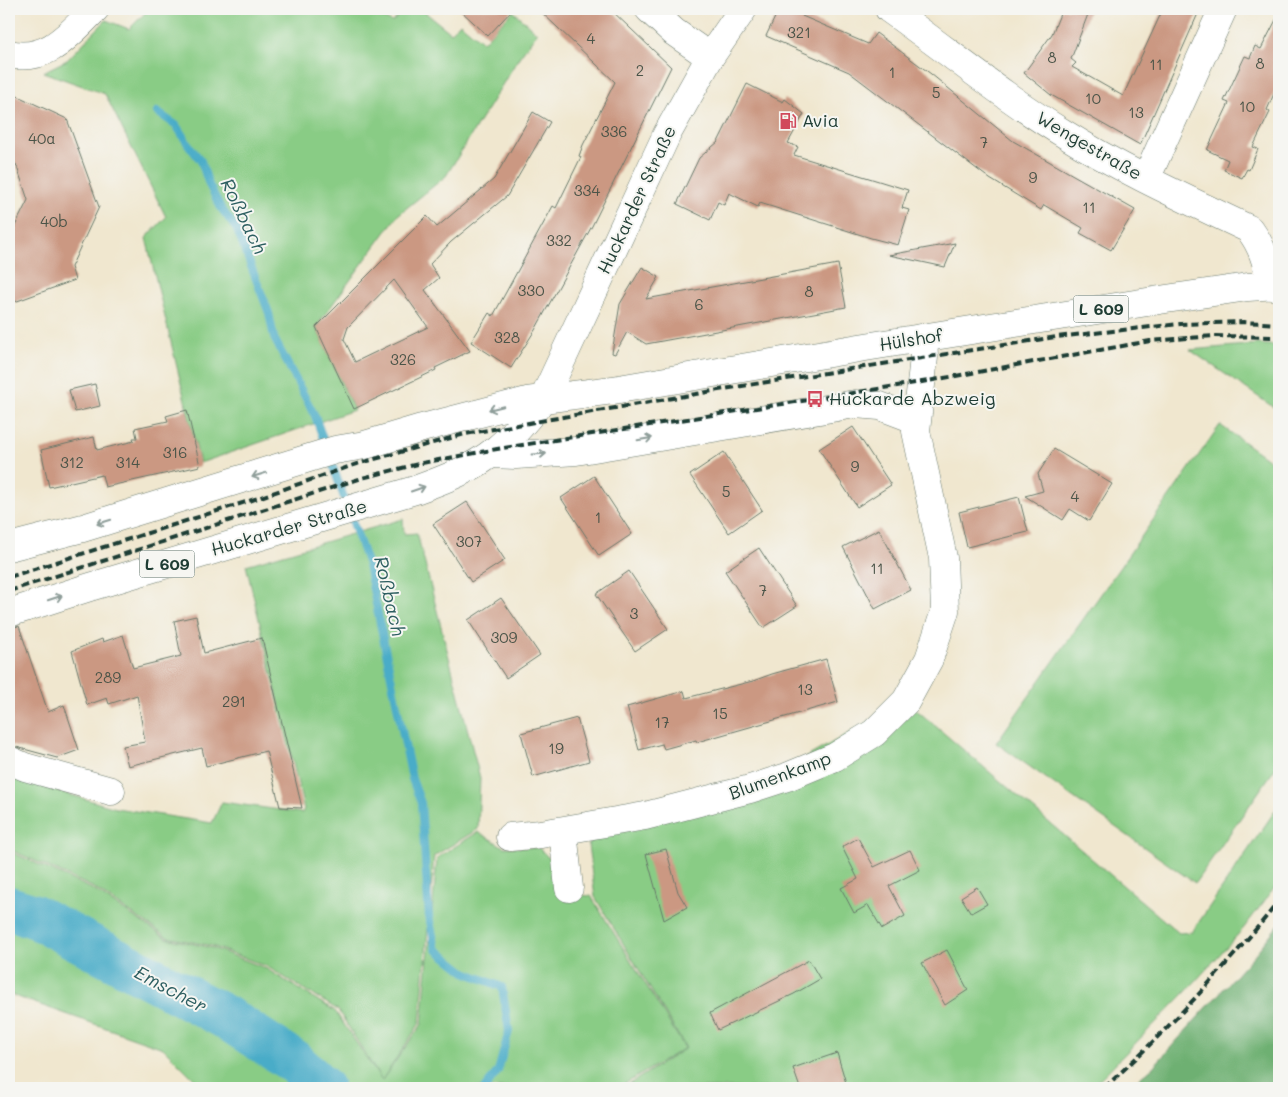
<svg xmlns="http://www.w3.org/2000/svg" width="1288" height="1097" font-family="Mali,sans-serif">
  <rect width="100%" height="100%" fill="#f6f6f2"/>
  <filter id="ink" filterUnits="userSpaceOnUse"><feTurbulence type="fractalNoise" baseFrequency=".02" numOctaves="2"/><feDisplacementMap in="SourceGraphic" scale="10" xChannelSelector="R" yChannelSelector="G"/><feConvolveMatrix kernelMatrix="1 2 1 2 8 2 1 2 1" color-interpolation-filters="sRGB"/></filter>
  <filter id="wash" filterUnits="userSpaceOnUse"><feTurbulence type="fractalNoise" baseFrequency=".0096" numOctaves="4" result="noise"/><feDisplacementMap in="SourceGraphic" scale="20" xChannelSelector="R" yChannelSelector="G"/><feGaussianBlur stdDeviation="1.12" result="paint"/><feColorMatrix in="noise" values="0 0 0 0 0 0 0 0 0 0 0 0 0 0 0 0 0 1.4 0 .05"/><feComposite in="paint" operator="in"/></filter>
  <g filter="url(#wash)">
    <rect width="100%" height="100%" fill="#f0e7cf"/>
    <path fill="#89cc85" stroke="#54845c" d="M 149,9 L 364,9 L 392,22 L 407,9 L 421,9 L 451,33 L 460,23 L 483,42 L 513,11 L 537,33 L 520,56 L 446,176 L 398,215 L 316,327 L 354,410 L 200,463 L 146,238 L 166,217 L 105,94 L 43,72 L 67,60 L 106,20 L 129,29 Z
      M 1258,344 L 1279,346 L 1279,411 L 1190,350 Z
      M 1220,425 L 1279,467 L 1279,763 L 1195,883 L 996,743 Z
      M 403,519 L 404,534 L 417,533 L 480,778 L 478,829 L 434,856 L 420,1023 L 382,1080 L 422,1024 L 437,858 L 478,832 L 504,847 L 539,848 L 552,861 L 557,893 L 591,896 L 685,1048 L 618,1088 L 203,1088 L 163,1048 L 9,994 L 9,851 L 92,889 L 166,938 L 213,948 L 265,968 L 335,1011 L 382,1081 L 338,1010 L 266,966 L 212,946 L 167,937 L 92,887 L 9,849 L 9,777 L 116,808 L 212,823 L 222,802 L 302,813 L 304,809 L 246,565 Z
      M 906,701 L 1179,933 L 1192,932 L 1279,805 L 1279,882 L 1243,929 L 1182,996 L 1102,1077 L 1088,1088 L 623,1088 L 686,1048 L 595,897 L 588,845 L 613,822 L 750,789 Z"/>
    <path fill="#6eb072" stroke="#467653" d="M 1279,924 L 1279,1088 L 1128,1088 L 1153,1067 L 1255,954 Z"/>
    <g fill="none" stroke-linecap="round" stroke-linejoin="round">
      <path stroke="#49acc8" stroke-width="8" d="M 157,112 L 176,125 L 188,144 L 201,161 L 209,185 L 221,208 L 237,230 L 269,313 L 274,338 L 315,416 L 368,565 L 412,779 L 421,803 L 429,917 L 436,949 L 465,972 L 502,987 L 509,1031 L 498,1071 L 485,1088"/>
      <path stroke="#49acc8" stroke-width="44" d="M 9,908 L 34,916 L 225,1017 L 293,1061 L 322,1088"/>
    </g>
    <g id="blocks">
      <path fill="#cb9882" fill-rule="evenodd" d="M 459,9 L 513,9 L 488,36 Z
        M 538,9 L 610,9 L 671,67 L 592,226 L 535,330 L 511,368 L 471,342 L 489,313 L 493,316 L 553,206 L 556,208 L 581,157 L 579,156 L 583,145 L 615,82 Z
        M 779,9 L 806,9 L 802,16 L 868,44 L 876,33 L 931,74 L 1013,141 L 1135,210 L 1111,250 L 1080,233 L 1083,228 L 1044,205 L 1041,210 L 990,179 L 849,72 L 766,36 Z
        M 1062,9 L 1090,9 L 1071,59 L 1076,63 L 1072,67 L 1123,96 L 1163,9 L 1200,9 L 1140,145 L 1051,95 L 1024,73 L 1052,34 Z
        M 1279,14 L 1279,82 L 1267,110 L 1270,112 L 1253,147 L 1258,149 L 1249,170 L 1247,169 L 1242,178 L 1224,170 L 1228,160 L 1207,150 L 1229,103 L 1224,101 L 1245,56 L 1250,58 L 1255,46 L 1261,49 Z
        M 747,84 L 783,102 L 785,99 L 804,114 L 788,143 L 798,147 L 794,155 L 908,190 L 902,208 L 909,210 L 898,245 L 871,238 L 760,203 L 758,207 L 729,193 L 724,205 L 718,202 L 710,220 L 677,204 L 699,158 L 718,142 Z
        M 9,92 L 67,119 L 99,207 L 71,267 L 75,280 L 9,304 L 9,238 L 28,200 L 16,164 L 9,160 Z
        M 533,112 L 550,122 L 507,196 L 451,242 L 430,264 L 439,278 L 425,290 L 470,351 L 435,368 L 436,370 L 354,409 L 316,327 L 427,216 L 437,227 L 494,179 ZM 394,280 L 428,327 L 355,362 L 344,339 L 348,327 Z
        M 955,243 L 945,267 L 889,255 Z
        M 838,264 L 846,307 L 646,344 L 627,332 L 615,354 L 612,353 L 620,304 L 642,267 L 659,277 L 646,299 Z
        M 95,384 L 100,406 L 75,412 L 69,390 Z
        M 187,410 L 200,466 L 105,487 L 102,475 L 49,487 L 41,450 L 94,437 L 97,450 L 134,441 L 133,438 L 137,438 L 135,428 L 168,421 L 166,416 Z
        M 853,427 L 891,485 L 857,507 L 819,449 Z
        M 1054,449 L 1112,484 L 1089,521 L 1070,509 L 1063,520 L 1025,496 L 1043,491 L 1038,474 Z
        M 724,452 L 762,510 L 729,533 L 690,475 Z
        M 594,476 L 632,534 L 599,556 L 561,498 Z
        M 1019,497 L 1028,532 L 967,547 L 959,512 Z
        M 467,502 L 505,560 L 471,582 L 433,524 Z
        M 879,529 L 911,590 L 875,609 L 843,547 Z
        M 759,548 L 797,606 L 763,628 L 725,571 Z
        M 629,571 L 668,629 L 635,651 L 596,594 Z
        M 501,598 L 540,655 L 506,678 L 468,620 Z
        M 196,616 L 204,653 L 262,638 L 302,808 L 280,807 L 266,751 L 206,766 L 202,748 L 128,766 L 123,746 L 145,742 L 137,695 L 109,704 L 107,698 L 87,705 L 72,651 L 102,639 L 103,642 L 123,635 L 133,668 L 181,656 L 174,621 Z
        M 19,626 L 48,712 L 64,705 L 79,750 L 57,758 L 9,745 L 9,628 Z
        M 826,659 L 838,702 L 697,742 L 696,740 L 664,749 L 662,744 L 639,750 L 627,707 L 684,691 L 686,698 L 753,681 L 772,674 Z
        M 577,718 L 589,761 L 533,777 L 521,733 Z
        M 858,838 L 874,867 L 910,850 L 920,870 L 889,886 L 905,916 L 882,929 L 868,905 L 854,913 L 841,888 L 858,879 L 842,847 Z
        M 666,849 L 678,892 L 687,907 L 664,920 L 646,854 Z
        M 977,887 L 987,904 L 971,913 L 961,897 Z
        M 947,950 L 968,990 L 945,1005 L 922,963 Z
        M 809,960 L 820,979 L 794,994 L 718,1030 L 710,1013 Z
        M 837,1053 L 846,1083 L 830,1088 L 800,1088 L 793,1068 Z"/>
    </g>
  </g>
  <g filter="url(#ink)">
    <use href="#blocks" fill-opacity="0" stroke="#68786a" stroke-width="1"/>
    <g fill="none" stroke-linecap="round" stroke-linejoin="round">
      <g stroke="#68786a" stroke-width="29">
        <path id="minor" d="M 649,9 L 674,32 L 710,57
          M 889,9 C 947,50 1002,96 1063,133 C 1122,170 1186,199 1249,229 C 1263,246 1267,265 1272,286
          M 9,54 C 48,63 70,33 95,9
          M 1146,179 L 1223,9
          M 491,454 L 516,455 L 576,451 L 855,404 L 880,406 L 917,420
          M 9,760 L 25,767 L 111,791
          M 563,831 L 569,888
          M 510,837 L 541,834 L 645,816 L 750,789 L 787,777 L 835,757 L 874,733 L 906,701 L 929,659 L 945,611 L 943,558 L 916,431 L 924,357 L 923,338"/>
      </g>
      <g stroke="#68786a" stroke-width="29">
        <path id="major" d="M 9,547 L 83,528 L 335,450 L 365,445 L 422,428 L 527,401 L 613,390 L 859,348 L 1166,299 L 1248,287 L 1279,285
          M 9,613 L 90,587 L 415,490 C 443,480 473,469 497,449 C 515,435 529,415 544,398 L 667,134 L 710,57 L 743,9"/>
      </g>
      <use href="#minor" stroke="#fff" stroke-width="28"/>
      <use href="#major" stroke="#fff" stroke-width="28"/>
      <path stroke="#1f3d34" stroke-width="4" stroke-dasharray="8 4" stroke-linecap="butt" d="M 9,577 L 252,500 L 357,464 L 465,434 L 742,386 L 1056,337 L 1180,324 L 1243,322 L 1279,324
        M 9,591 L 362,478 L 422,463 L 497,449 L 922,382 L 1150,341 L 1214,336 L 1279,337
        M 1104,1088 C 1167,1031 1226,967 1279,901"/>
    </g>
    <defs><path id="oneway-shaft" d="M-6 0H5M1.5-3L5.5 0L1.5 3" fill="none" stroke-width="1.6" stroke-linecap="round" stroke-linejoin="round" transform="scale(1.25)"/></defs>
    <g stroke="#8f9e9a">
      <use href="#oneway-shaft" transform="translate(496 408) rotate(166)"/>
      <use href="#oneway-shaft" transform="translate(645 439) rotate(-9)"/>
      <use href="#oneway-shaft" transform="translate(539 454) rotate(-3)"/>
      <use href="#oneway-shaft" transform="translate(259 475) rotate(163)"/>
      <use href="#oneway-shaft" transform="translate(418 489) rotate(-19)"/>
      <use href="#oneway-shaft" transform="translate(104 522) rotate(163)"/>
      <use href="#oneway-shaft" transform="translate(55 598) rotate(-18)"/>
    </g>
  </g>
  <defs>
    <g id="fuel-bare" transform="scale(1.35)"><path d="M-5.5-6h7V0h2V4h1.3V-2.5L3-4.5l.8-.8L6-3V5H2.5V1h-1V6h-7ZM-4.2-4.7v3.2H.2V-4.7Z" fill="#d1495b" stroke="#f6f6f2" stroke-width="2.5" paint-order="stroke"/></g>
    <g id="bus-bare" transform="scale(1.35)"><path d="M-5-6H5V4H4V6H2V4H-2V6H-4V4H-5ZM-3.5-4V0h7V-4ZM-3.5 1.2v1.5H-2V1.2ZM2 1.2v1.5H3.5V1.2Z" fill="#d1495b" stroke="#f6f6f2" stroke-width="2.5" paint-order="stroke"/></g>
  </defs>
  <g fill-rule="evenodd">
    <use href="#fuel-bare" x="788" y="121"/>
    <use href="#bus-bare" x="815" y="399"/>
  </g>
  <g text-anchor="middle" stroke-width="4" stroke-linejoin="round" paint-order="stroke">
    <g font-size="15" fill="#4a5448">
      <text x="799" y="38">321</text>
      <text x="591" y="44">4</text>
      <text x="1052" y="63">8</text>
      <text x="1260" y="69">8</text>
      <text x="1156" y="70">11</text>
      <text x="640" y="76">2</text>
      <text x="892" y="78">1</text>
      <text x="936" y="98">5</text>
      <text x="1093" y="104">10</text>
      <text x="1247" y="112">10</text>
      <text x="1136" y="118">13</text>
      <text x="614" y="137">336</text>
      <text x="42" y="144">40a</text>
      <text x="984" y="148">7</text>
      <text x="1033" y="183">9</text>
      <text x="587" y="196">334</text>
      <text x="1089" y="213">11</text>
      <text x="54" y="227">40b</text>
      <text x="559" y="246">332</text>
      <text x="531" y="296">330</text>
      <text x="809" y="297">8</text>
      <text x="699" y="310">6</text>
      <text x="507" y="343">328</text>
      <text x="403" y="365">326</text>
      <text x="175" y="458">316</text>
      <text x="72" y="468">312</text>
      <text x="128" y="468">314</text>
      <text x="855" y="472">9</text>
      <text x="726" y="497">5</text>
      <text x="1075" y="502">4</text>
      <text x="598" y="523">1</text>
      <text x="469" y="547">307</text>
      <text x="877" y="574">11</text>
      <text x="763" y="596">7</text>
      <text x="634" y="619">3</text>
      <text x="504" y="643">309</text>
      <text x="108" y="683">289</text>
      <text x="805" y="695">13</text>
      <text x="234" y="707">291</text>
      <text x="720" y="719">15</text>
      <text x="662" y="728">17</text>
      <text x="556" y="754">19</text>
    </g>
    <g fill="#f6f6f2" stroke="#60746d" stroke-width="1">
      <rect x="1073.5" y="295.5" width="55" height="27" rx="4"/>
      <rect x="139.5" y="550.5" width="55" height="27" rx="4"/>
    </g>
    <g font-size="16" font-weight="bold" fill="#1f3d34">
      <text x="1101" y="315">L 609</text>
      <text x="167" y="570">L 609</text>
    </g>
    <g font-size="18" fill="#1f3d34" stroke="#f6f6f2" text-anchor="start">
      <text x="802" y="127">Avia</text>
      <text x="829" y="405">Huckarde Abzweig</text>
    </g>
    <g font-size="18" fill="#1f3d34" stroke="#f6f6f2">
      <text transform="translate(1089 146) rotate(30)" y="6">Wengestraße</text>
      <text transform="translate(637 200) rotate(-65)" y="6">Huckarder Straße</text>
      <text transform="translate(911 340) rotate(-9)" y="6">Hülshof</text>
      <text transform="translate(289 528) rotate(-16)" y="6">Huckarder Straße</text>
      <text transform="translate(780 776) rotate(-20)" y="6">Blumenkamp</text>
    </g>
    <g font-size="19" font-style="italic" fill="#2c5e60" stroke="#f6f6f2">
      <text transform="translate(244 216) rotate(64)" y="7">Roßbach</text>
      <text transform="translate(390 596) rotate(77)" y="7">Roßbach</text>
      <text transform="translate(171 989) rotate(28)" y="7">Emscher</text>
    </g>
  </g>
  <rect width="1288" height="1097" fill="none" stroke="#f6f6f2" stroke-width="30"/>
</svg>
